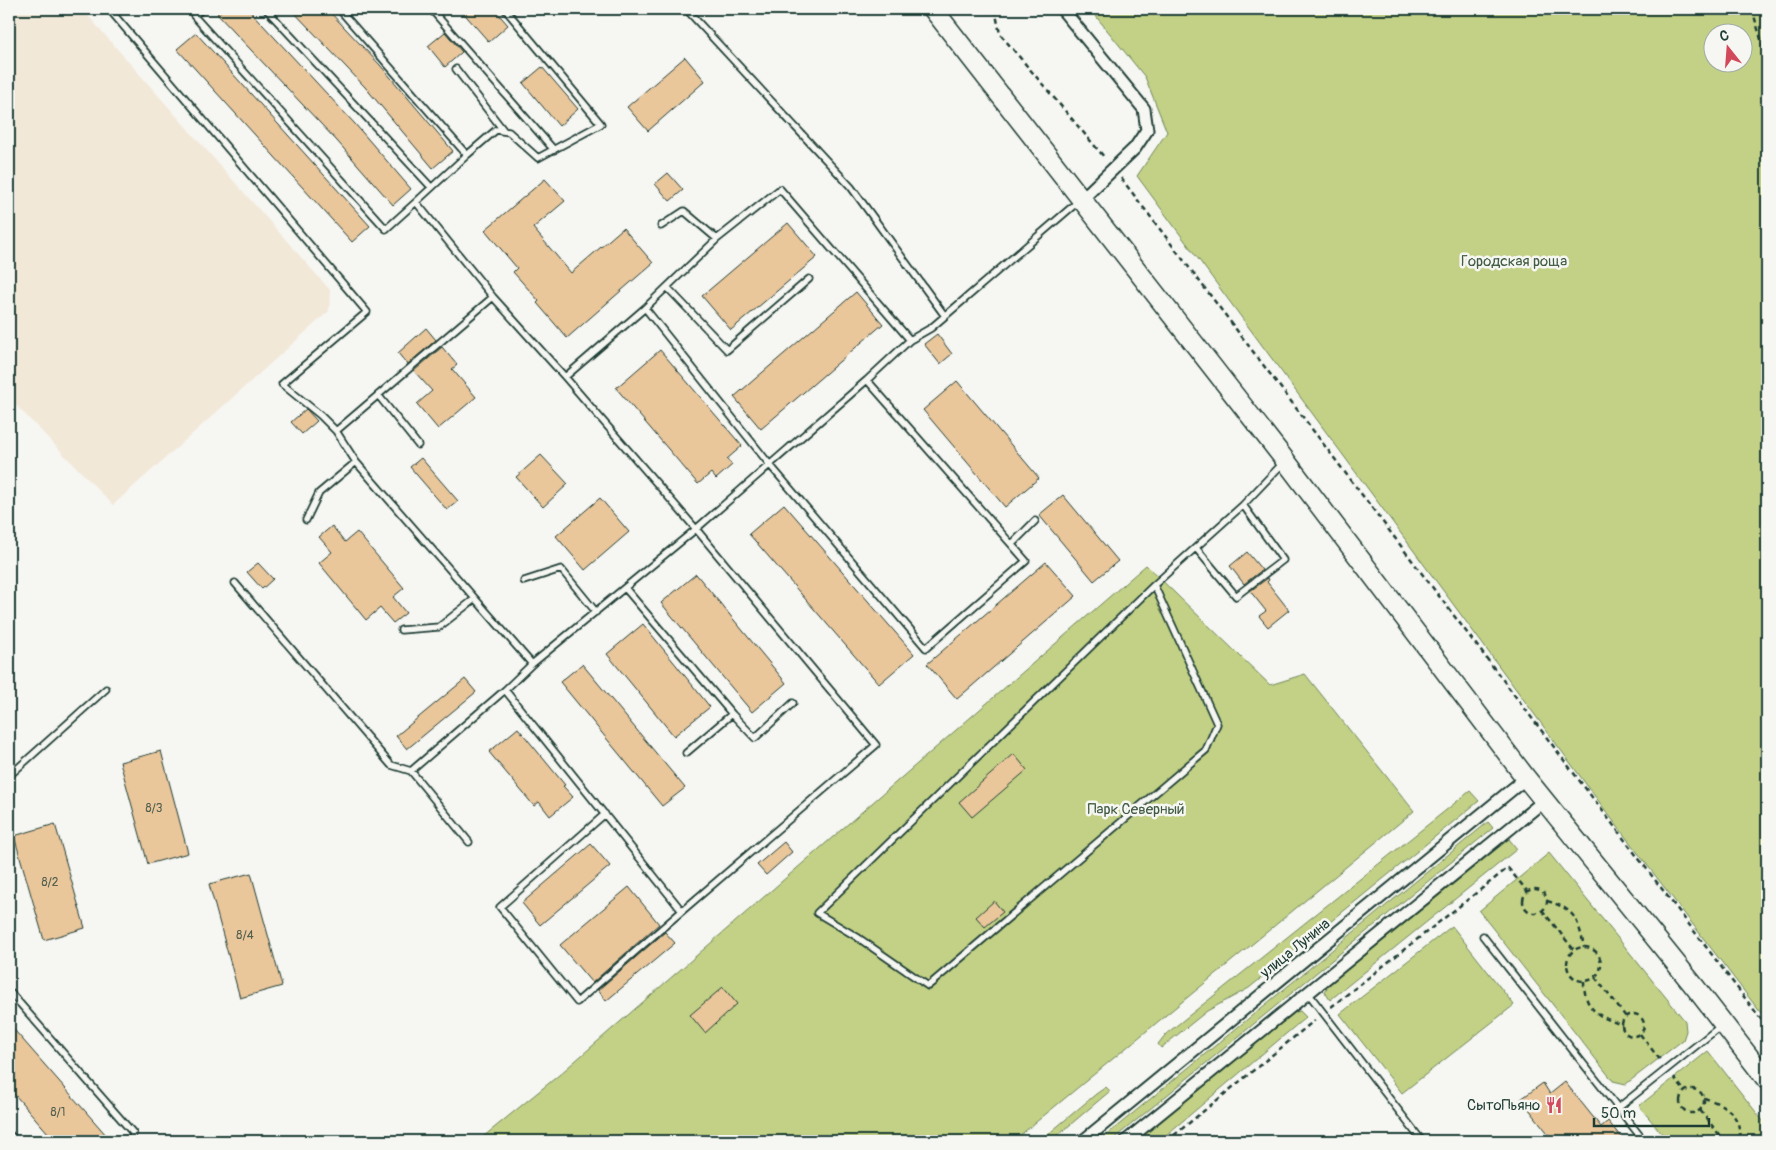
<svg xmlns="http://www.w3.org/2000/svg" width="1776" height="1150" font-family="Pangolin,sans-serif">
  <rect width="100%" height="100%" fill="#f6f6f2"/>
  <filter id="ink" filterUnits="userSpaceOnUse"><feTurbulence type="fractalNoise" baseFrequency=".02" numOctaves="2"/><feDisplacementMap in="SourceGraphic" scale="10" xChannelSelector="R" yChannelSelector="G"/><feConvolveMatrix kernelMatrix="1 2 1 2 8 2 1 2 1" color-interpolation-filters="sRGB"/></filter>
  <g filter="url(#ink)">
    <path fill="#f2e8d8" d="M 9,9 L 82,9 L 330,290 L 329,311 L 113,505 L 9,398 Z"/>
    <path fill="#c2d185" stroke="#70875c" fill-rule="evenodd" d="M 1090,9 L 1767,9 L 1767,1021 L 1611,818 L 1137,176 L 1167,132 L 1145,77 ZM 1744,32 L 1744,62 L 1714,62 L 1714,32 Z
      M 1146,565 L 1270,685 L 1305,674 L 1414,811 L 1013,1141 L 478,1141 L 559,1075 Z
      M 1470,791 L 1479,801 L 1249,988 L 1207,1011 L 1161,1048 L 1158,1044 L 1166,1034 Z
      M 1488,822 L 1493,828 L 1111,1141 L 1099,1141 Z
      M 1509,839 L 1517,849 L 1330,1000 L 1325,992 L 1328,985 L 1332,982 Z
      M 1549,853 L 1685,1021 L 1686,1031 L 1683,1040 L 1626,1084 L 1613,1081 L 1479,911 Z
      M 1452,926 L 1514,1005 L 1402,1093 L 1340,1014 Z
      M 1300,1011 L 1306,1017 L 1159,1141 L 1137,1141 L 1293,1013 Z
      M 1708,1051 L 1767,1126 L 1767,1141 L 1668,1141 L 1639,1106 Z
      M 1106,1087 L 1110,1091 L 1051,1141 L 1040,1141 L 1096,1094 Z"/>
    <path fill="#eac69b" stroke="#1f3d34" d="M 224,9 L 248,9 L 355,124 L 411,189 L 393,205 L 337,141 L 217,14 Z
      M 291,9 L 327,9 L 380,65 L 453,151 L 433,168 L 365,87 Z
      M 460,9 L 494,9 L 508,25 L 489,42 Z
      M 445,32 L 462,52 L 445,67 L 428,46 Z
      M 196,33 L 370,226 L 352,242 L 177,49 Z
      M 685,57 L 705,81 L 648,131 L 627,107 Z
      M 542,67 L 578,109 L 559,126 L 523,83 Z
      M 668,173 L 683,190 L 670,201 L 655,184 Z
      M 545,179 L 565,201 L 533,228 L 571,273 L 623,228 L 653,263 L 567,338 L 537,303 L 539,301 L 513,272 L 517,268 L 485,230 Z
      M 788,223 L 817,257 L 731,330 L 702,296 Z
      M 856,292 L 883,324 L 761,429 L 734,397 Z
      M 426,328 L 436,340 L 408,364 L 406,363 L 398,353 Z
      M 937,334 L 952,354 L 940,364 L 924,344 Z
      M 442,347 L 457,365 L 452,369 L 476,397 L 438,429 L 417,404 L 432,391 L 414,371 Z
      M 660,350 L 742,446 L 727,459 L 732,465 L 716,479 L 711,473 L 698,484 L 616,388 Z
      M 957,381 L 1039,478 L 1005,507 L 923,410 Z
      M 306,409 L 317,421 L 302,434 L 291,422 Z
      M 541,455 L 568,484 L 543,507 L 516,477 Z
      M 421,458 L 458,501 L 447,510 L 410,467 Z
      M 1063,495 L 1118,561 L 1094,581 L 1039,515 Z
      M 600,498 L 629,532 L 585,570 L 556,536 Z
      M 784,504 L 914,654 L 879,684 L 749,534 Z
      M 332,526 L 345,542 L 357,532 L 404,588 L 393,597 L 406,613 L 393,623 L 380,608 L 366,620 L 319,563 L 332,552 L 319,537 Z
      M 1247,552 L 1262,570 L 1244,584 L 1230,566 Z
      M 1046,562 L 1076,596 L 957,699 L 927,664 Z
      M 258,563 L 273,579 L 262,589 L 247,572 Z
      M 696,574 L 786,683 L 752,712 L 661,603 Z
      M 1268,578 L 1269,580 L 1267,582 L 1289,610 L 1268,627 L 1259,616 L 1266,611 L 1250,591 Z
      M 643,624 L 710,707 L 674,736 L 607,654 Z
      M 582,664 L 685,788 L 662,806 L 560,682 Z
      M 465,679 L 476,692 L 407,749 L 396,736 Z
      M 518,728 L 565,785 L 563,786 L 573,797 L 550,816 L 539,802 L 534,806 L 489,752 Z
      M 161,751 L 188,853 L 148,864 L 120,762 Z
      M 1014,754 L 1027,770 L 972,817 L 959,802 Z
      M 55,824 L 85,928 L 44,940 L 14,836 Z
      M 784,842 L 792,852 L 766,875 L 757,865 Z
      M 591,844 L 610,866 L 540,925 L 522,903 Z
      M 251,873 L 282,986 L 240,998 L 209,884 Z
      M 629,887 L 659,924 L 592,983 L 560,945 Z
      M 994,901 L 1003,912 L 985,927 L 976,917 Z
      M 665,932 L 675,943 L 606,1001 L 598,990 Z
      M 723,987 L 737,1004 L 705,1033 L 690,1015 Z
      M 9,1024 L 107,1136 L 101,1141 L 55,1141 L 9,1088 Z
      M 1565,1082 L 1601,1127 L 1608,1121 L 1624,1141 L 1554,1141 L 1521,1099 L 1543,1083 L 1550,1094 Z"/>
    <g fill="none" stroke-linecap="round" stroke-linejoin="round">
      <g stroke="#1f3d34" stroke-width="9">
        <path id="lane" d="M 109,9 L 367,312 L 282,384 L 320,415 L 336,431
          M 202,9 L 194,16 L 386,229 L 416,202
          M 266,9 L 431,187
          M 339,9 L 467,155
          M 431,9 L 554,150
          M 505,9 L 601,124 L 538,158 L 509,132 L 496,130 L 467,155 L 416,202 L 493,297 L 565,377 L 696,529 L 876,745 L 682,911 L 505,690
          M 686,9 L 851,187 L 945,316
          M 456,69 L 504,131
          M 661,226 L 684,211 L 717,239
          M 667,287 L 727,350 L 809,279
          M 493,297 L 336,431 L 356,462 L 532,664
          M 645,308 L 770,465 L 926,648 L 1026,561 L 867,380
          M 565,377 L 645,308 L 717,239 L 780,189 L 910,340
          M 378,395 L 418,445
          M 306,520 L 319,493 L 356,462
          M 1012,544 L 1035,521
          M 1196,548 L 1236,596 L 1283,560 L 1243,505
          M 524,581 L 561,569 L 596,612
          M 235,583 L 391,765 L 411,771 L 469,842
          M 1154,585 L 1217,724 L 1206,750 L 928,986 L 857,937 L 817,913 L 1154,585 L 1243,505 L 1284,462
          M 625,588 L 732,714 L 755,738 L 793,703
          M 401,630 L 439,627 L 472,601
          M 686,753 L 732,714
          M 411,771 L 505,690 L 532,664 L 696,529 L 867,380 L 910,340 L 931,328 L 945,316 L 1080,200
          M 9,776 L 106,689
          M 605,814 L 500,907 L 577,1002 L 682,911
          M 1483,936 L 1644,1141
          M 9,991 L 133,1133 L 131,1141
          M 1308,993 L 1422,1141
          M 1618,1108 L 1722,1025
          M 9,1134 L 16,1141"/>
      </g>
      <g stroke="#1f3d34" stroke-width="15">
        <path id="street" d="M 1062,9 L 1144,109 L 1147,130 L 1135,148 L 1082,199
          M 1083,1141 L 1526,778
          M 1126,1141 L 1545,800"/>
      </g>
      <g stroke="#1f3d34" stroke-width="22">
        <path id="primary" d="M 933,9 L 1285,460 L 1526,778 L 1695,987 L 1767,1080"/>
      </g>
      <path stroke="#1f3d34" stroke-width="2.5" stroke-dasharray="5 4" stroke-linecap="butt" d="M 995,9 L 1000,34 L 1105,158
        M 1752,9 L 1767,59
        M 1121,178 L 1767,1027
        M1523 901a12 12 0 1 1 24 0a12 12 0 1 1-24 0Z
        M 1547,901 C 1575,909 1578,919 1584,947
        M 1542,910 L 1574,950
        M1567 964a17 17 0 1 1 34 0a17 17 0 1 1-34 0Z
        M 1595,977 L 1626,1017
        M 1584,981 C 1584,1009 1597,1016 1622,1025
        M 1331,1007 L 1508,868 L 1528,892
        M1622 1025a11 11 0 1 1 22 0a11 11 0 1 1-22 0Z
        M 1640,1034 L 1661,1061
        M 1674,1077 L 1685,1092
        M1680 1101a12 12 0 1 1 24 0a12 12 0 1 1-24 0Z
        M 1704,1098 C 1727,1105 1741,1115 1740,1141
        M 1700,1110 L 1724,1141
        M 1167,1141 L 1315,1020"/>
      <use href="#lane" stroke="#f6f6f2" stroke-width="5.5"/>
      <use href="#street" stroke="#f6f6f2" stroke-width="11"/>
      <use href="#primary" stroke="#f6f6f2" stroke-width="19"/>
    </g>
  </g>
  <defs>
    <g id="restaurant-bare" transform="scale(1.35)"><path d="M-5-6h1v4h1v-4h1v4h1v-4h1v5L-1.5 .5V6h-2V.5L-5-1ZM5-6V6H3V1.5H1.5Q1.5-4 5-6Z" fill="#d1495b" stroke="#f6f6f2" stroke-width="2.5" paint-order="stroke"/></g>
  </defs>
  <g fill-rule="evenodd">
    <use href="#restaurant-bare" x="1554" y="1105"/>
  </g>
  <g text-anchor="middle" stroke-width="5" stroke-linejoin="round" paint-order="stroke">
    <g font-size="12" fill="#525f4e">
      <text x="154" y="812">8/3</text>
      <text x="50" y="886">8/2</text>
      <text x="245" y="939">8/4</text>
      <text x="58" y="1116">8/1</text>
    </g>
    <g font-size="15" fill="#405b44" stroke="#f6f6f2">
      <text x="1514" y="266">Городская роща</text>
      <text x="1136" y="814">Парк Северный</text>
    </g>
    <g font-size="15" fill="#1f3d34" stroke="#f6f6f2">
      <text transform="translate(1295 948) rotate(-39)" y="5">улица Лунина</text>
    </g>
    <g font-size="15" fill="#1f3d34" stroke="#f6f6f2" text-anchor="end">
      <text x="1540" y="1110">СытоПьяно</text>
    </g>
  </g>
  <rect width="1776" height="1150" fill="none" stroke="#f6f6f2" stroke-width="30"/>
  <rect x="15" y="15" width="1746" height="1120" fill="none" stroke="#1f3d34" stroke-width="2" filter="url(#ink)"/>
  <g transform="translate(1728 48) rotate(343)"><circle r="24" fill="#f6f6f2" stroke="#a0aca6"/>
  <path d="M0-4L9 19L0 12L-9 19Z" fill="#d1495b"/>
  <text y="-8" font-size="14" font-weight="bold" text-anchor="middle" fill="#1f3d34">С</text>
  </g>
  <path d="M1594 1118v8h115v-8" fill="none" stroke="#1f3d34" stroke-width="2.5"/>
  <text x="1601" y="1118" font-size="15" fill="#1f3d34" stroke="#f6f6f2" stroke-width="4" paint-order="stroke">50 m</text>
</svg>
